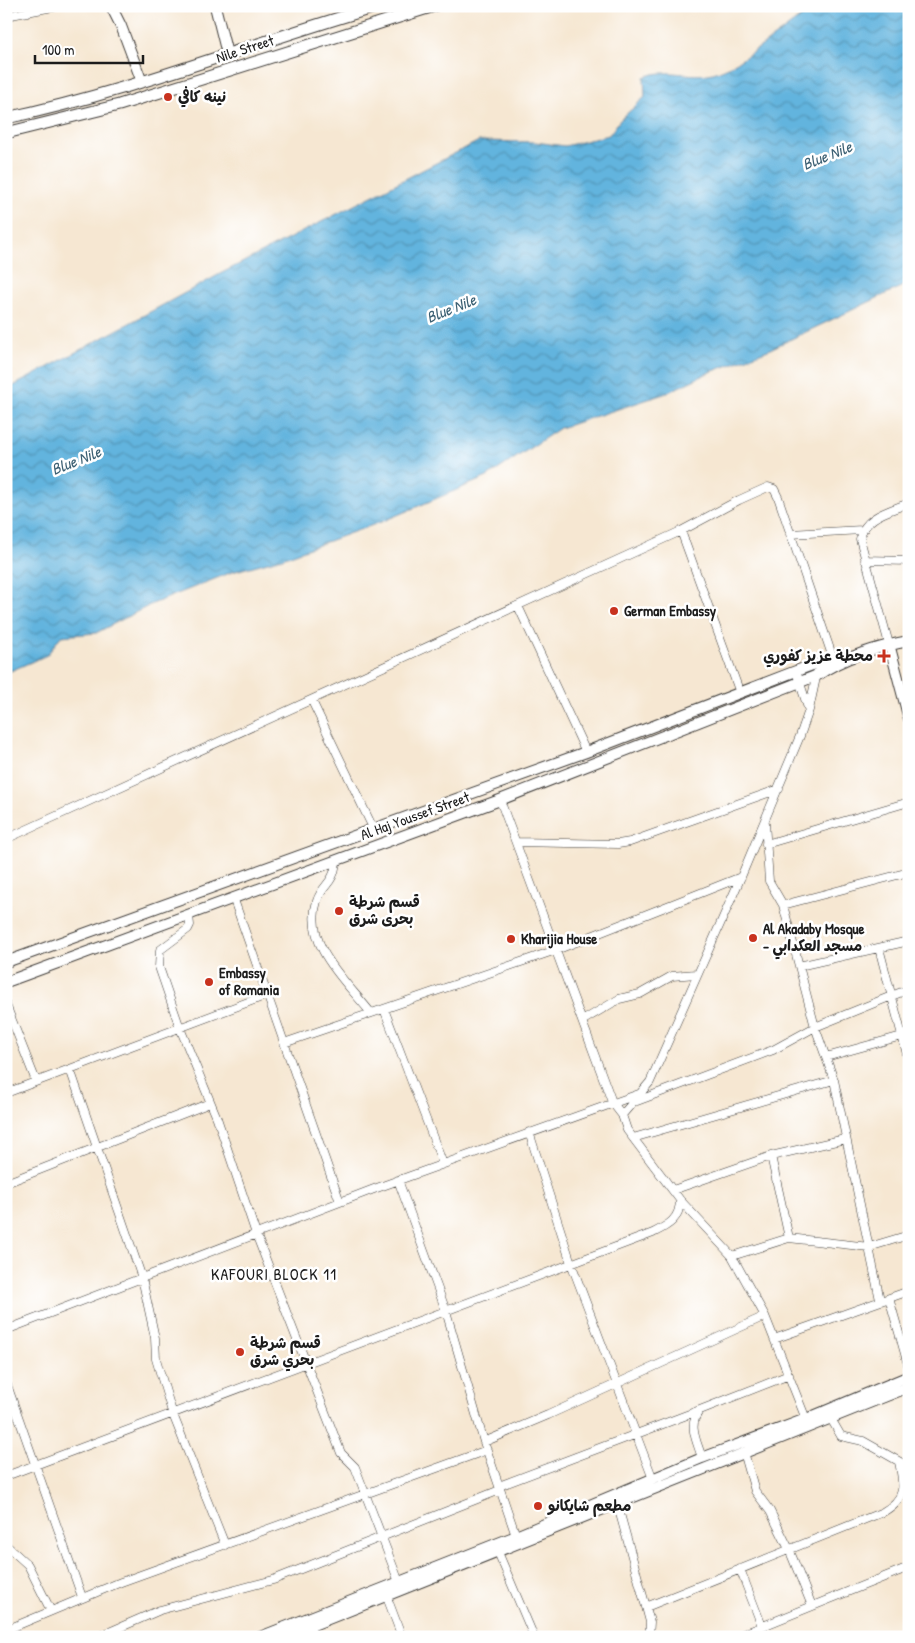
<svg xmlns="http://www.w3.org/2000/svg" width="915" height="1643" font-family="'Patrick Hand','Playpen Sans Arabic',sans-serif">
  <defs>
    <pattern id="water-waves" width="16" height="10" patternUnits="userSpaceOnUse" patternTransform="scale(1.25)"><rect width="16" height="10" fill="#62b4de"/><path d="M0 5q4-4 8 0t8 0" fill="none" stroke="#5092b3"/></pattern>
  </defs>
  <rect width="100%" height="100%" fill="#fff"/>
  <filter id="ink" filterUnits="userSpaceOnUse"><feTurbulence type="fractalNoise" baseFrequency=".02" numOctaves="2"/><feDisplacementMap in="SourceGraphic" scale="10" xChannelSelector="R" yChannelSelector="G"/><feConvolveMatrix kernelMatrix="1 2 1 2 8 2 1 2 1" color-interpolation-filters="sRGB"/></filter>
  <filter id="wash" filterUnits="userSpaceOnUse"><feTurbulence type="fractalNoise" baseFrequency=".0096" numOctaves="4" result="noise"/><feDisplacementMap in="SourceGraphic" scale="20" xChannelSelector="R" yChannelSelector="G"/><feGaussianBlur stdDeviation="1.12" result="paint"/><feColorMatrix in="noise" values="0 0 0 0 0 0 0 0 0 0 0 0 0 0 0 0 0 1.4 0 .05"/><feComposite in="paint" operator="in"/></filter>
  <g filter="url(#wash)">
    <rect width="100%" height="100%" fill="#f6e7d2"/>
    <path fill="url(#water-waves)" stroke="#3f687d" d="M 817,6 L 909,6 L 909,283 L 768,350 L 708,373 L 664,394 L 560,428 L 487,477 L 381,522 L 282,558 L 232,572 L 152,604 L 96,633 L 61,636 L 47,655 L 6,673 L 6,390 L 220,274 L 479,141 L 535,142 L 565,146 L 609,135 L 620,120 L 645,97 L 644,77 C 668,67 690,79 713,73 C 741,66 790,23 817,6 Z"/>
  </g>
  <g filter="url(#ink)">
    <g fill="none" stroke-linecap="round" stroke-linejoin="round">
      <g stroke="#3d3a37" stroke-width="9">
        <path id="street" d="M 6,16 L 58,6
          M 681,531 L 740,693
          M 790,534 L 862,530
          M 865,560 L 909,561
          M 518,606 L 586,752
          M 889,644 L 860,539 C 864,516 890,511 909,503
          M 796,671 L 808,708
          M 312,701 L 373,828
          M 500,800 L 612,1102 L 622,1115
          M 765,823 L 769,881 L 783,905 L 815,1027 L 834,1080 L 880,1300
          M 6,839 L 681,531 L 739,500 L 768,487 L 774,489 L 778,497 L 835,664
          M 516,842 L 618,844 L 630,842 L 779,789
          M 766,844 L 909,802
          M 336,861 C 334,885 323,883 317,901 C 303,945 346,981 371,1013
          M 234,900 L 340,1202
          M 783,905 L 909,872
          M 189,916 L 190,925 L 188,929 L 160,950 L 159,967 L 180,1028 L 217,1118 L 256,1234 L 341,1453 L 355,1467 L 399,1582
          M 879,948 L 909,1062
          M 799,966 L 909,941
          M 6,1005 L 36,1081
          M 384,1009 L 443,1164
          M 582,1021 L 619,999 L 640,994 L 672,976 L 696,974
          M 284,1043 L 556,950 L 741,877
          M 826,1057 L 909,1034
          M 70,1069 L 142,1278 L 155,1338 L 156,1359 L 172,1412 L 225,1545
          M 6,1093 L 267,995
          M 637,1101 L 773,1050 L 815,1027 L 909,989
          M 529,1132 L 571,1263 L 653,1479
          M 633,1138 L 834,1080
          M 771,1156 L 789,1238
          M 398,1180 L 446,1311 L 484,1442 L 516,1536
          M 6,1183 L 210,1103
          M 673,1190 L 771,1156 L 845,1139
          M 732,1256 L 789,1238 L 869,1247 L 909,1235
          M 889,1298 L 909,1368
          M 6,1330 L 374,1189 L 639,1094
          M 774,1339 L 909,1291
          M 6,1382 L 82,1597
          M 830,1417 L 841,1436 L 863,1441 L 909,1467
          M 806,1419 L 765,1316 L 732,1256 L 680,1200 L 627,1130 L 622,1115 L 650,1082 L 741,877 L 800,736 L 809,710 L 817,673
          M 484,1442 L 548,1415 L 765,1316
          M 744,1452 L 755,1491 L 770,1511 L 789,1549 L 812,1606
          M 702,1458 C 697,1441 687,1425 700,1410 L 789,1375
          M 6,1476 L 653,1233 C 669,1225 680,1219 680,1200
          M 499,1486 L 700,1410
          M 617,1503 L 646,1607 L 650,1622 L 649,1637
          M 6,1545 L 28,1565 L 51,1611
          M 498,1552 L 534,1637
          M 740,1569 L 762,1626
          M 385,1592 L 402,1637
          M 646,1607 L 883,1512 C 907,1498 904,1486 899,1462
          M 6,1630 L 121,1582 L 487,1450
          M 98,1637 L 160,1610 L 273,1580 L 500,1490
          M 736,1637 L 909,1567"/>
      </g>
      <g stroke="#3d3a37" stroke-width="12">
        <path id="secondary" d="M 111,6 L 121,26 L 142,82
          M 215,6 L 227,54
          M 889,644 L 909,719
          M 6,962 L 586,752 L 796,671 L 815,664 L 830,666
          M 6,982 L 500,800 L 818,675 C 841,658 880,646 909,641
          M 260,1637 L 516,1536 L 702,1458 L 806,1419 L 909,1376
          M 283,1637 L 909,1387"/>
      </g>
      <g stroke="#3d3a37" stroke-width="13">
        <path id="primary" d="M 6,118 C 134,91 254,42 379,6
          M 6,133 L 119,105 L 434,6"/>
      </g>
      <use href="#street" stroke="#fff" stroke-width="8"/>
      <use href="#secondary" stroke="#fff" stroke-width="10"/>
      <use href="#primary" stroke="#fff" stroke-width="11"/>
    </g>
  </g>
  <g fill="#c8321e" stroke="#fff" stroke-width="2">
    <circle cx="168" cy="97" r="5"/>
    <circle cx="614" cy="611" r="5"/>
    <path d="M881.5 648.5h5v5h5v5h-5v5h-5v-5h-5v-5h5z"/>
    <circle cx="339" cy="911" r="5"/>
    <circle cx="753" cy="938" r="5"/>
    <circle cx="511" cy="939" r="5"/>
    <circle cx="209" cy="982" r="5"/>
    <circle cx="240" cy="1352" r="5"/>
    <circle cx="538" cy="1506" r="5"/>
  </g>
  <g text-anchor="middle" stroke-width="5" stroke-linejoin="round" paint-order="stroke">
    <g font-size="15" fill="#1c1c1c" stroke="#fff">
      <text transform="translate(245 49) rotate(-18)" y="5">Nile Street</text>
      <text transform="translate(415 816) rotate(-20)" y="5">Al Haj Youssef Street</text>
    </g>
    <g font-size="15" font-weight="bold" fill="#1c1c1c" stroke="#fff" text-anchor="start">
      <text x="178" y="102">نينه كافي</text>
      <text x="624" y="616">German Embassy</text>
      <text x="873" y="661" text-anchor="end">محطة عزيز كفوري</text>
      <text x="349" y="907">قسم شرطة<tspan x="349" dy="17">بحرى شرق</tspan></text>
      <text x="763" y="934">Al Akadaby Mosque<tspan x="763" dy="17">- مسجد العكدابي</tspan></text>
      <text x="521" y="944">Kharijia House</text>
      <text x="219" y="978">Embassy<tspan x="219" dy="17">of Romania</tspan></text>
      <text x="250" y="1348">قسم شرطة<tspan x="250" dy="17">بحري شرق</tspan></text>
      <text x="548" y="1511">مطعم شايكانو</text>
    </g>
    <g font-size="16" font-style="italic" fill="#3c6073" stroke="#fff">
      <text transform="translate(827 155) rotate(-22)" y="6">Blue Nile</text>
      <text transform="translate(451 308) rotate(-22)" y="6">Blue Nile</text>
      <text transform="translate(76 460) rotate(-22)" y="6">Blue Nile</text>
    </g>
    <g font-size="16" letter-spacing="1" fill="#1c1c1c" stroke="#fff">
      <text x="274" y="1280">KAFOURI BLOCK 11</text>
    </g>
  </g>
  <rect width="915" height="1643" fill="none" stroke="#fff" stroke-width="25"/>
  <path d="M35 55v8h108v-8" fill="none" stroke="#1c1c1c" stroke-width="2.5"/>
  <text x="42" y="55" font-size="15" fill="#1c1c1c" stroke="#ffffff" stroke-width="4" paint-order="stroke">100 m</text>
</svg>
